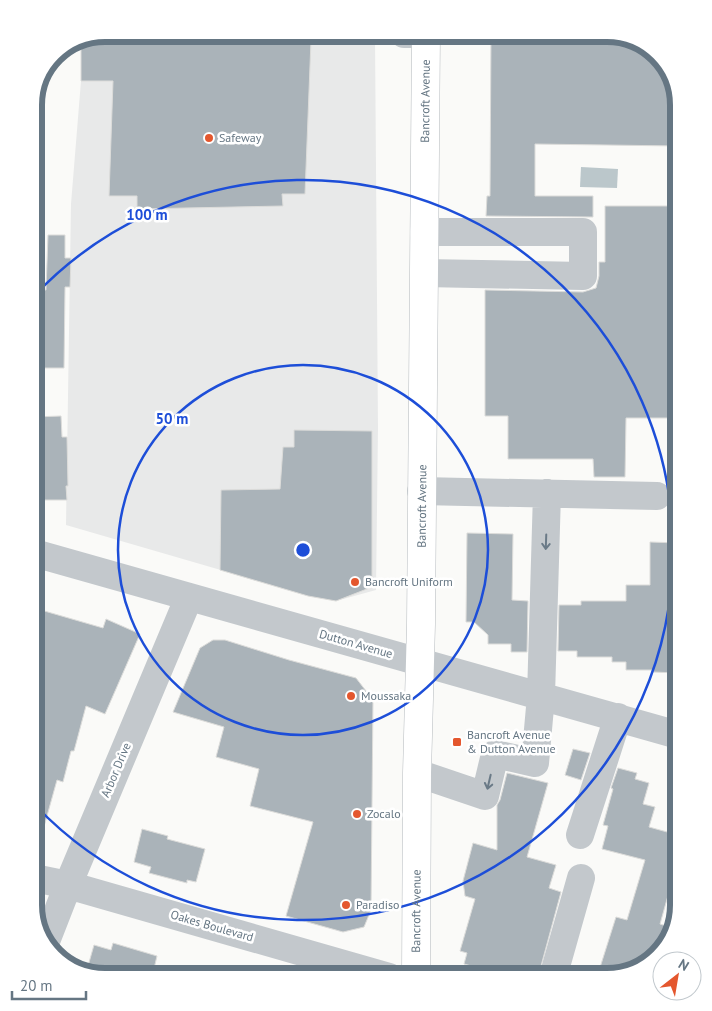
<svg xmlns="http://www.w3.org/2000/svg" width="712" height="1011" font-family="'PT Sans',sans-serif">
  <rect width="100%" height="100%" fill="#fafaf8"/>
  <path fill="#e8e9e9" d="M 375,38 L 378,428 L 376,590 L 336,601 L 310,596 L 66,525 L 71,204 L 81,81 L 81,43 L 86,41 L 311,40 Z"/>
  <path fill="#bbc7cb" d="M 581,167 L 618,169 L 617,188 L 580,187 Z"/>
  <path fill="#aab3b9" stroke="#dcdcda" d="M 491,34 L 611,34 L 646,46 L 669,70 L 678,105 L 678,146 L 535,144 L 535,196 L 593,196 L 593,217 L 486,216 L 487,196 L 490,196 Z
    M 311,40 L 305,194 L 282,194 L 283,206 L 137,209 L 137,196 L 109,196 L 113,81 L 81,81 L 81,43 L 86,41 Z
    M 605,206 L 678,206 L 678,418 L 626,418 L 625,477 L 594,477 L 593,459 L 508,459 L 508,416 L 485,416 L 485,290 L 583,292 L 596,288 L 599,276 L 599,262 L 605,262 Z
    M 48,235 L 65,235 L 65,258 L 71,258 L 70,287 L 65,287 L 64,368 L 34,368 L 34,290 L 46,290 Z
    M 61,416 L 62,437 L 67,437 L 68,486 L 66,486 L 67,500 L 43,500 L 42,490 L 36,490 L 34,417 Z
    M 294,430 L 372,431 L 372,587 L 336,601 L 308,596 L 220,570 L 221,490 L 280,489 L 283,447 L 294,447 Z
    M 467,533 L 513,534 L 512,600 L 528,601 L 527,652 L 511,652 L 511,644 L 488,644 L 488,635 L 474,622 L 466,622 Z
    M 650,542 L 678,543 L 678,673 L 653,672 L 653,670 L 626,670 L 626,662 L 612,662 L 612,657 L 577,657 L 577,651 L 558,651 L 559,605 L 581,605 L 581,601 L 626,601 L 626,585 L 650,585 Z
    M 34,608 L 103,628 L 106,619 L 140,634 L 105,714 L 86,706 L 74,751 L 71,751 L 63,782 L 57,780 L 40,841 L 34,841 L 34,695 L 42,666 L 34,664 Z
    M 213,640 L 225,640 L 289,660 L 356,678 L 373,700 L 371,910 L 364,927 L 343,932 L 286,916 L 313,822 L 250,806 L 259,769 L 216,757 L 224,727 L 173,712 L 200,648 Z
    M 573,749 L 590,753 L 581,780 L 565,775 Z
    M 618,768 L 637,773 L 635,779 L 649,783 L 643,804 L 655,807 L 649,827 L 678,835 L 678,860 L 660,924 L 672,928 L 669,942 L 643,967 L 607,977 L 597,977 L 616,917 L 627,920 L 645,860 L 602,849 L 608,826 L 603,825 L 613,789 L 611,788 Z
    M 507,773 L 548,783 L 527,857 L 556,865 L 549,888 L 561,892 L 538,977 L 513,977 L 464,964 L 467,953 L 460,951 L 475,899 L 465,896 L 463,881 L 473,843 L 497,850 L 497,805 L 500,800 Z
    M 142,829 L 168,836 L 167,839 L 205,849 L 196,882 L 187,880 L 187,883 L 149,873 L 151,867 L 134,862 Z
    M 113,943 L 157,956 L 152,977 L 101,977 L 86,973 L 94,945 L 111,950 Z"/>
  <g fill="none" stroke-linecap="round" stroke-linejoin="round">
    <g stroke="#b5babe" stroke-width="29">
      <g id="major">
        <path id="s1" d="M 416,977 L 417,773 L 421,624 L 426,34"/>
      </g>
    </g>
    <path stroke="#c3c8cc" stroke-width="28" d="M 404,34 L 426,34
      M 424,273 L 583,276 L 583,232 L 424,232
      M 421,491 L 657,496
      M 34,553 L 678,735
      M 417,773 L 485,796 L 495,754 L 535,763 L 541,696 L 547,493
      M 580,835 L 618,717
      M 34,878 L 68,885 L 389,977
      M 45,944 L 68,885 L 189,597
      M 553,977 L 581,878"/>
    <use href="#major" stroke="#fff" stroke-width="28"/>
  </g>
  <defs><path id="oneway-shaft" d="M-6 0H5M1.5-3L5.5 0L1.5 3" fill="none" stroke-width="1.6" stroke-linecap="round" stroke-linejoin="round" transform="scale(1.25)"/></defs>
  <g stroke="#6a7a87">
    <use href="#oneway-shaft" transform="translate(546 542) rotate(92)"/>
    <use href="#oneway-shaft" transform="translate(489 782) rotate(103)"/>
  </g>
  <g fill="none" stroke="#1d4ed8" stroke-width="2.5">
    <circle cx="303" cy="550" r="185"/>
    <path d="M35 295A370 370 0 1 1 35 805"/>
  </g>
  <g fill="#e4572e" stroke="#fff" stroke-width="2">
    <circle cx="209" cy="138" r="5"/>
    <circle cx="355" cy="582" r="5"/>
    <circle cx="351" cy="696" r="5"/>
    <rect x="452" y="737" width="10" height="10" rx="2.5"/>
    <circle cx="357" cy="814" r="5"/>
    <circle cx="346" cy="905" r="5"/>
  </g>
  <g text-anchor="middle" stroke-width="5" stroke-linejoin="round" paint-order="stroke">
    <g font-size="12" fill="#657683" stroke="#fff">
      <text dy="4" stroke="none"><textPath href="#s1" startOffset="876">Bancroft Avenue</textPath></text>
      <text dy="4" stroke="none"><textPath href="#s1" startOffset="471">Bancroft Avenue</textPath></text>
      <text transform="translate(356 644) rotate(16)" y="4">Dutton Avenue</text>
      <text transform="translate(116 770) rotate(-67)" y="4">Arbor Drive</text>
      <text dy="4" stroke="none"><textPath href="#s1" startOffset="66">Bancroft Avenue</textPath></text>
      <text transform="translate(212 926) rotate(16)" y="4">Oakes Boulevard</text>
    </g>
    <g font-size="12" fill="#657683" stroke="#fff" text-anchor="start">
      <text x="219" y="142">Safeway</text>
      <text x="365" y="586">Bancroft Uniform</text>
      <text x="361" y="700">Moussaka</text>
      <text x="467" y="739">Bancroft Avenue<tspan x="467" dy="14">&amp; Dutton Avenue</tspan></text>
      <text x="367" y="818">Zocalo</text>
      <text x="356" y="909">Paradiso</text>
    </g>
  </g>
  <path d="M0 0H712V1011H0ZM105 42H607A63 63 0 0 1 670 105V905A63 63 0 0 1 607 968H105A63 63 0 0 1 42 905V105A63 63 0 0 1 105 42Z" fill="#fff" fill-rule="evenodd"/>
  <path fill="none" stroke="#657683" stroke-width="6" d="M105 42H607A63 63 0 0 1 670 105V905A63 63 0 0 1 607 968H105A63 63 0 0 1 42 905V105A63 63 0 0 1 105 42Z"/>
  <circle cx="303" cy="550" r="8" fill="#1d4ed8" stroke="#fff" stroke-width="2.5"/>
  <g font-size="15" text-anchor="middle" font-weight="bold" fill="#1d4ed8" stroke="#fff" stroke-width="5" stroke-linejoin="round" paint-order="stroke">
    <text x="147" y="220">100 m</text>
    <text x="172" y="424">50 m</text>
  </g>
  <g transform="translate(677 976) rotate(31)"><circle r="24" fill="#ffffff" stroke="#c1c8cd"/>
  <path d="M0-4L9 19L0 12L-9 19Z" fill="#e4572e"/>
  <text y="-8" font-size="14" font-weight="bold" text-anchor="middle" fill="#657683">N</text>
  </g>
  <path d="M12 991v8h74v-8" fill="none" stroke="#657683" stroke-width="2.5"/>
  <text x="20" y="991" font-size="15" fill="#657683" stroke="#ffffff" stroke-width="4" paint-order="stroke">20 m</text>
</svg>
